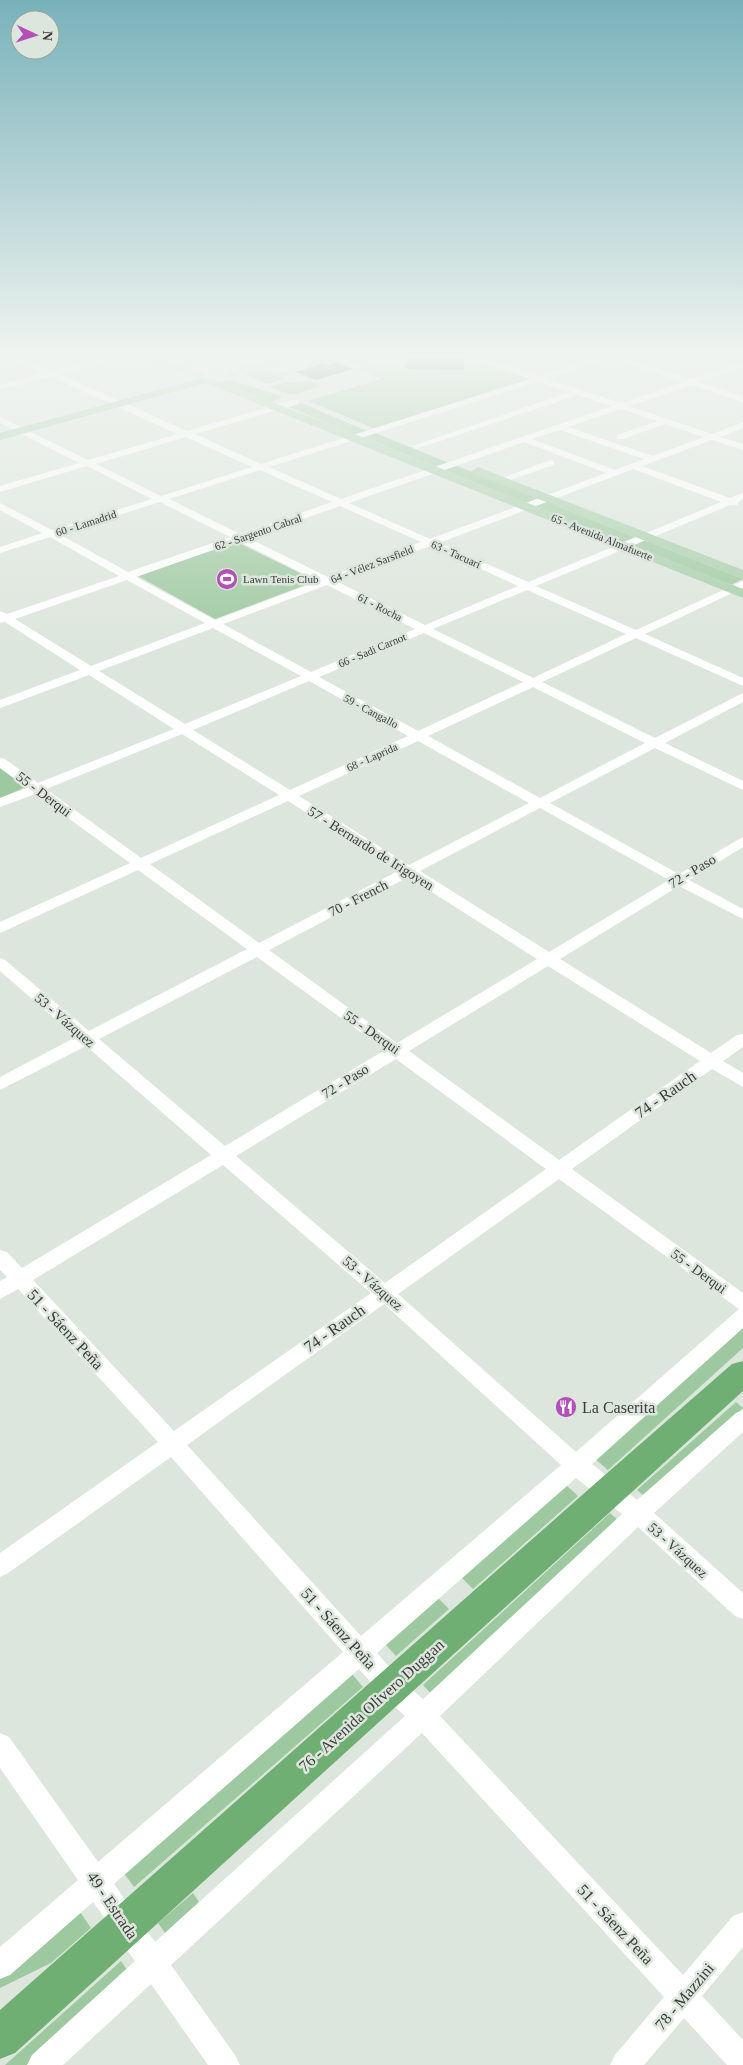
<svg xmlns="http://www.w3.org/2000/svg" width="743" height="2065" font-family="'Times New Roman',serif">
  <rect width="100%" height="100%" fill="#dde6dd"/>
  <path fill="#9ec9a0" d="M 345,359 L 472,359 L 529,378 L 530,380 L 378,428 L 373,428 L 308,401 L 381,379 L 359,369 L 365,367 Z
    M 262,368 L 273,372 L 292,373 L 281,376 L 286,379 L 268,384 L 242,374 Z
    M 230,380 L 282,396 L 279,399 L 267,403 L 218,383 Z
    M 310,381 L 322,386 L 291,395 L 270,387 L 286,382 Z
    M 301,403 L 367,431 L 355,435 L 289,407 Z
    M 375,433 L 449,463 L 437,467 L 363,437 Z
    M 457,466 L 539,498 L 526,503 L 445,470 Z
    M 547,502 L 635,537 L 623,542 L 535,506 Z
    M 644,540 L 743,579 L 731,585 L 632,545 Z
    M 237,542 L 316,581 L 215,619 L 138,576 Z
    M 0,767 L 26,787 L 0,798 Z
    M 743,1325 L 743,1348 L 608,1470 L 594,1458 Z
    M 736,1402 L 743,1408 L 644,1496 L 637,1490 Z
    M 566,1485 L 578,1496 L 473,1589 L 461,1577 Z
    M 610,1513 L 619,1521 L 432,1695 L 423,1685 Z
    M 437,1597 L 449,1609 L 396,1656 L 384,1643 Z
    M 352,1674 L 363,1687 L 134,1887 L 123,1872 Z
    M 193,1893 L 199,1902 L 165,1933 L 158,1923 Z
    M 78,1909 L 91,1928 L 51,1963 L 0,1988 L 0,1978 Z
    M 121,1961 L 129,1973 L 27,2065 L 5,2065 Z"/>
  <path fill="#565e56" d="M 406,359 L 464,359 L 464,370 L 406,369 Z
    M 337,362 L 353,369 L 316,380 L 296,372 L 323,363 L 327,365 Z"/>
  <g fill="none" stroke-linecap="round" stroke-linejoin="round">
    <path fill="#fff" fill-rule="evenodd" d="M 14,359 L 25,359 L 52,371 L 99,359 L 114,359 L 59,374 L 187,431 L 292,400 L 298,400 L 298,404 L 195,434 L 261,464 L 530,379 L 475,359 L 488,359 L 539,376 L 592,359 L 605,359 L 547,379 L 621,403 L 683,382 L 616,359 L 629,359 L 691,379 L 743,362 L 743,367 L 699,382 L 743,396 L 743,402 L 691,385 L 629,406 L 712,434 L 743,422 L 743,428 L 720,437 L 743,444 L 743,450 L 712,440 L 642,466 L 730,498 L 743,493 L 743,499 L 738,502 L 737,505 L 730,505 L 536,586 L 636,630 L 743,581 L 743,588 L 645,634 L 743,678 L 743,686 L 636,638 L 542,682 L 655,738 L 743,693 L 743,702 L 665,743 L 743,781 L 743,790 L 655,748 L 550,803 L 679,874 L 743,837 L 743,847 L 689,880 L 743,909 L 743,919 L 679,886 L 560,959 L 711,1053 L 737,1035 L 743,1034 L 743,1047 L 723,1061 L 743,1073 L 743,1087 L 712,1069 L 572,1169 L 743,1293 L 743,1328 L 592,1464 L 637,1500 L 736,1413 L 743,1410 L 743,1432 L 654,1513 L 743,1593 L 743,1619 L 735,1616 L 638,1527 L 440,1716 L 683,1975 L 733,1916 L 743,1912 L 743,1947 L 702,1996 L 743,2040 L 743,2065 L 727,2065 L 684,2018 L 644,2065 L 610,2065 L 615,2055 L 664,1997 L 422,1733 L 171,1965 L 235,2055 L 240,2065 L 208,2065 L 151,1984 L 63,2065 L 27,2065 L 32,2055 L 135,1961 L 93,1902 L 10,1975 L 0,1979 L 0,1947 L 78,1880 L 0,1768 L 0,1733 L 9,1737 L 98,1862 L 343,1652 L 171,1457 L 8,1573 L 0,1577 L 0,1553 L 158,1442 L 18,1289 L 0,1299 L 0,1281 L 7,1277 L 0,1270 L 0,1250 L 7,1252 L 22,1268 L 211,1155 L 86,1046 L 0,1090 L 0,1077 L 76,1037 L 0,971 L 0,958 L 5,960 L 89,1031 L 247,949 L 138,870 L 0,933 L 0,922 L 130,863 L 35,794 L 0,807 L 0,798 L 27,788 L 0,768 L 0,758 L 5,759 L 38,783 L 174,729 L 89,675 L 0,708 L 0,700 L 80,670 L 5,622 L 0,623 L 0,611 L 7,614 L 119,576 L 50,537 L 0,553 L 0,547 L 42,533 L 0,510 L 0,503 L 52,530 L 152,499 L 87,466 L 0,492 L 0,486 L 79,463 L 0,423 L 0,417 L 88,460 L 178,434 L 51,377 L 0,389 L 0,385 L 44,373 ZM 538,382 L 570,392 L 412,446 L 416,449 L 578,395 L 612,406 L 341,499 L 269,467 ZM 621,409 L 657,421 L 617,435 L 617,439 L 623,439 L 665,424 L 704,437 L 653,456 L 568,427 ZM 560,430 L 644,459 L 615,470 L 532,439 ZM 186,437 L 252,467 L 161,496 L 96,464 ZM 524,442 L 606,473 L 430,539 L 349,503 ZM 633,469 L 721,502 L 528,582 L 439,543 ZM 260,470 L 332,502 L 240,534 L 169,499 ZM 160,502 L 230,537 L 128,572 L 59,534 ZM 340,506 L 421,542 L 328,577 L 248,538 ZM 238,541 L 318,581 L 215,620 L 136,577 ZM 430,546 L 518,586 L 425,625 L 336,581 ZM 127,580 L 205,623 L 91,666 L 15,619 ZM 327,585 L 415,629 L 311,672 L 223,624 ZM 527,590 L 626,634 L 533,678 L 433,629 ZM 213,628 L 301,676 L 185,724 L 99,671 ZM 424,633 L 523,682 L 418,731 L 319,677 ZM 309,681 L 408,736 L 290,790 L 193,730 ZM 533,687 L 645,743 L 540,798 L 428,736 ZM 182,734 L 279,795 L 141,858 L 46,789 ZM 418,741 L 529,803 L 409,865 L 299,796 ZM 288,801 L 398,871 L 259,943 L 150,864 ZM 540,808 L 669,880 L 549,952 L 420,871 ZM 408,877 L 537,959 L 397,1043 L 269,950 ZM 257,957 L 385,1050 L 225,1146 L 99,1039 ZM 548,966 L 700,1061 L 559,1160 L 409,1051 ZM 396,1059 L 546,1169 L 385,1283 L 236,1156 ZM 223,1165 L 371,1293 L 174,1431 L 33,1280 ZM 559,1179 L 739,1309 L 576,1452 L 398,1294 ZM 384,1304 L 561,1465 L 361,1636 L 187,1445 ZM 576,1478 L 622,1514 L 423,1699 L 400,1679 L 377,1653 ZM 359,1669 L 382,1695 L 405,1716 L 155,1942 L 114,1884 Z
      M 335,359 L 347,359 L 362,366 L 355,368 Z
      M 551,460 L 554,461 L 554,465 L 504,482 L 501,483 L 496,480 Z"/>
    <path fill="#a9cfab" fill-rule="evenodd" d="M 148,359 C 168,359 185,368 204,373 L 205,375 L 200,378 L 176,372 Z
      M 270,359 L 288,359 L 230,377 L 225,374 L 226,372 Z
      M 202,378 L 214,380 L 360,436 L 743,589 L 743,598 L 206,383 L 0,440 L 0,433 Z
      M 478,467 L 743,570 L 743,579 L 474,474 L 472,471 Z"/>
    <path fill="#70af73" fill-rule="evenodd" d="M 743,1361 L 743,1391 L 15,2053 L 0,2059 L 0,2010 L 598,1481 L 732,1364 Z"/>
  </g>
  <linearGradient id="sky" x2="0" y2="1"><stop stop-color="#79b2bb"/><stop offset="0.55" stop-color="#f0f4f0"/><stop offset="1" stop-color="#f0f4f0" stop-opacity="0"/></linearGradient>
  <rect width="743" height="648" fill="url(#sky)"/>
  <defs>
    <g id="stadium-disc" transform="scale(1.125)"><circle r="9.5" fill="#b250b7" stroke="#dde6dd"/><path d="M0-5a6.5 5 0 1 0 0 10a6.5 5 0 1 0 0-10ZM-3.5-1.8h7v3.6h-7Z" fill="#fff"/></g>
    <g id="restaurant-disc" transform="scale(1.125)"><circle r="9.5" fill="#b250b7" stroke="#dde6dd"/><path d="M-5-6h1v4h1v-4h1v4h1v-4h1v5L-1.5 .5V6h-2V.5L-5-1ZM5-6V6H3V1.5H1.5Q1.5-4 5-6Z" fill="#fff"/></g>
  </defs>
  <g fill-rule="evenodd">
    <use href="#stadium-disc" x="227" y="579"/>
    <use href="#restaurant-disc" x="566" y="1407"/>
  </g>
  <g text-anchor="middle" stroke-width="5" stroke-linejoin="round" paint-order="stroke">
    <g font-size="11" fill="#393c39" stroke="#dde6dd">
      <text transform="translate(86 523) rotate(-18)" y="4">60 - Lamadrid</text>
      <text transform="translate(258 532) rotate(-19)" y="4">62 - Sargento Cabral</text>
      <text transform="translate(602 537) rotate(22)" y="4">65 - Avenida Almafuerte</text>
      <text transform="translate(456 554) rotate(24)" y="4">63 - Tacuarí</text>
      <text transform="translate(372 564) rotate(-21)" y="4">64 - Vélez Sarsfield</text>
      <text transform="translate(380 607) rotate(27)" y="4">61 - Rocha</text>
      <text transform="translate(372 650) rotate(-23)" y="4">66 - Sadi Carnot</text>
      <text transform="translate(371 711) rotate(28)" y="4">59 - Cangallo</text>
      <text transform="translate(372 757) rotate(-24)" y="4">68 - Laprida</text>
    </g>
    <g font-size="11" fill="#393c39" stroke="#dde6dd" text-anchor="start">
      <text x="243" y="583">Lawn Tenis Club</text>
    </g>
    <g font-size="14" fill="#393c39" stroke="#dde6dd">
      <text transform="translate(44 794) rotate(37)" y="5">55 - Derqui</text>
      <text transform="translate(371 848) rotate(32)" y="5">57 - Bernardo de Irigoyen</text>
      <text transform="translate(692 871) rotate(-31)" y="5">72 - Paso</text>
      <text transform="translate(358 898) rotate(-27)" y="5">70 - French</text>
      <text transform="translate(65 1020) rotate(41)" y="5">53 - Vázquez</text>
      <text transform="translate(372 1032) rotate(35)" y="5">55 - Derqui</text>
      <text transform="translate(345 1081) rotate(-32)" y="5">72 - Paso</text>
      <text transform="translate(699 1271) rotate(36)" y="5">55 - Derqui</text>
      <text transform="translate(373 1283) rotate(41)" y="5">53 - Vázquez</text>
      <text transform="translate(678 1550) rotate(42)" y="5">53 - Vázquez</text>
    </g>
    <g font-size="16" fill="#393c39" stroke="#dde6dd">
      <text transform="translate(665 1094) rotate(-35)" y="6">74 - Rauch</text>
      <text transform="translate(334 1328) rotate(-35)" y="6">74 - Rauch</text>
      <text transform="translate(66 1329) rotate(47)" y="6">51 - Sáenz Peña</text>
      <text transform="translate(339 1628) rotate(48)" y="6">51 - Sáenz Peña</text>
      <text transform="translate(371 1705) rotate(-42)" y="6">76 - Avenida Olivero Duggan</text>
      <text transform="translate(113 1905) rotate(56)" y="6">49 - Estrada</text>
      <text transform="translate(616 1924) rotate(47)" y="6">51 - Sáenz Peña</text>
      <text transform="translate(684 1996) rotate(-50)" y="6">78 - Mazzini</text>
    </g>
    <g font-size="16" fill="#393c39" stroke="#dde6dd" text-anchor="start">
      <text x="582" y="1413">La Caserita</text>
    </g>
  </g>
  <g transform="translate(35 35) rotate(94)"><circle r="24" fill="#dde6dd" stroke="#9ba29b"/>
  <path d="M0-4L9 19L0 12L-9 19Z" fill="#b250b7"/>
  <text y="-8" font-size="14" font-weight="bold" text-anchor="middle" fill="#393c39">N</text>
  </g>
</svg>
